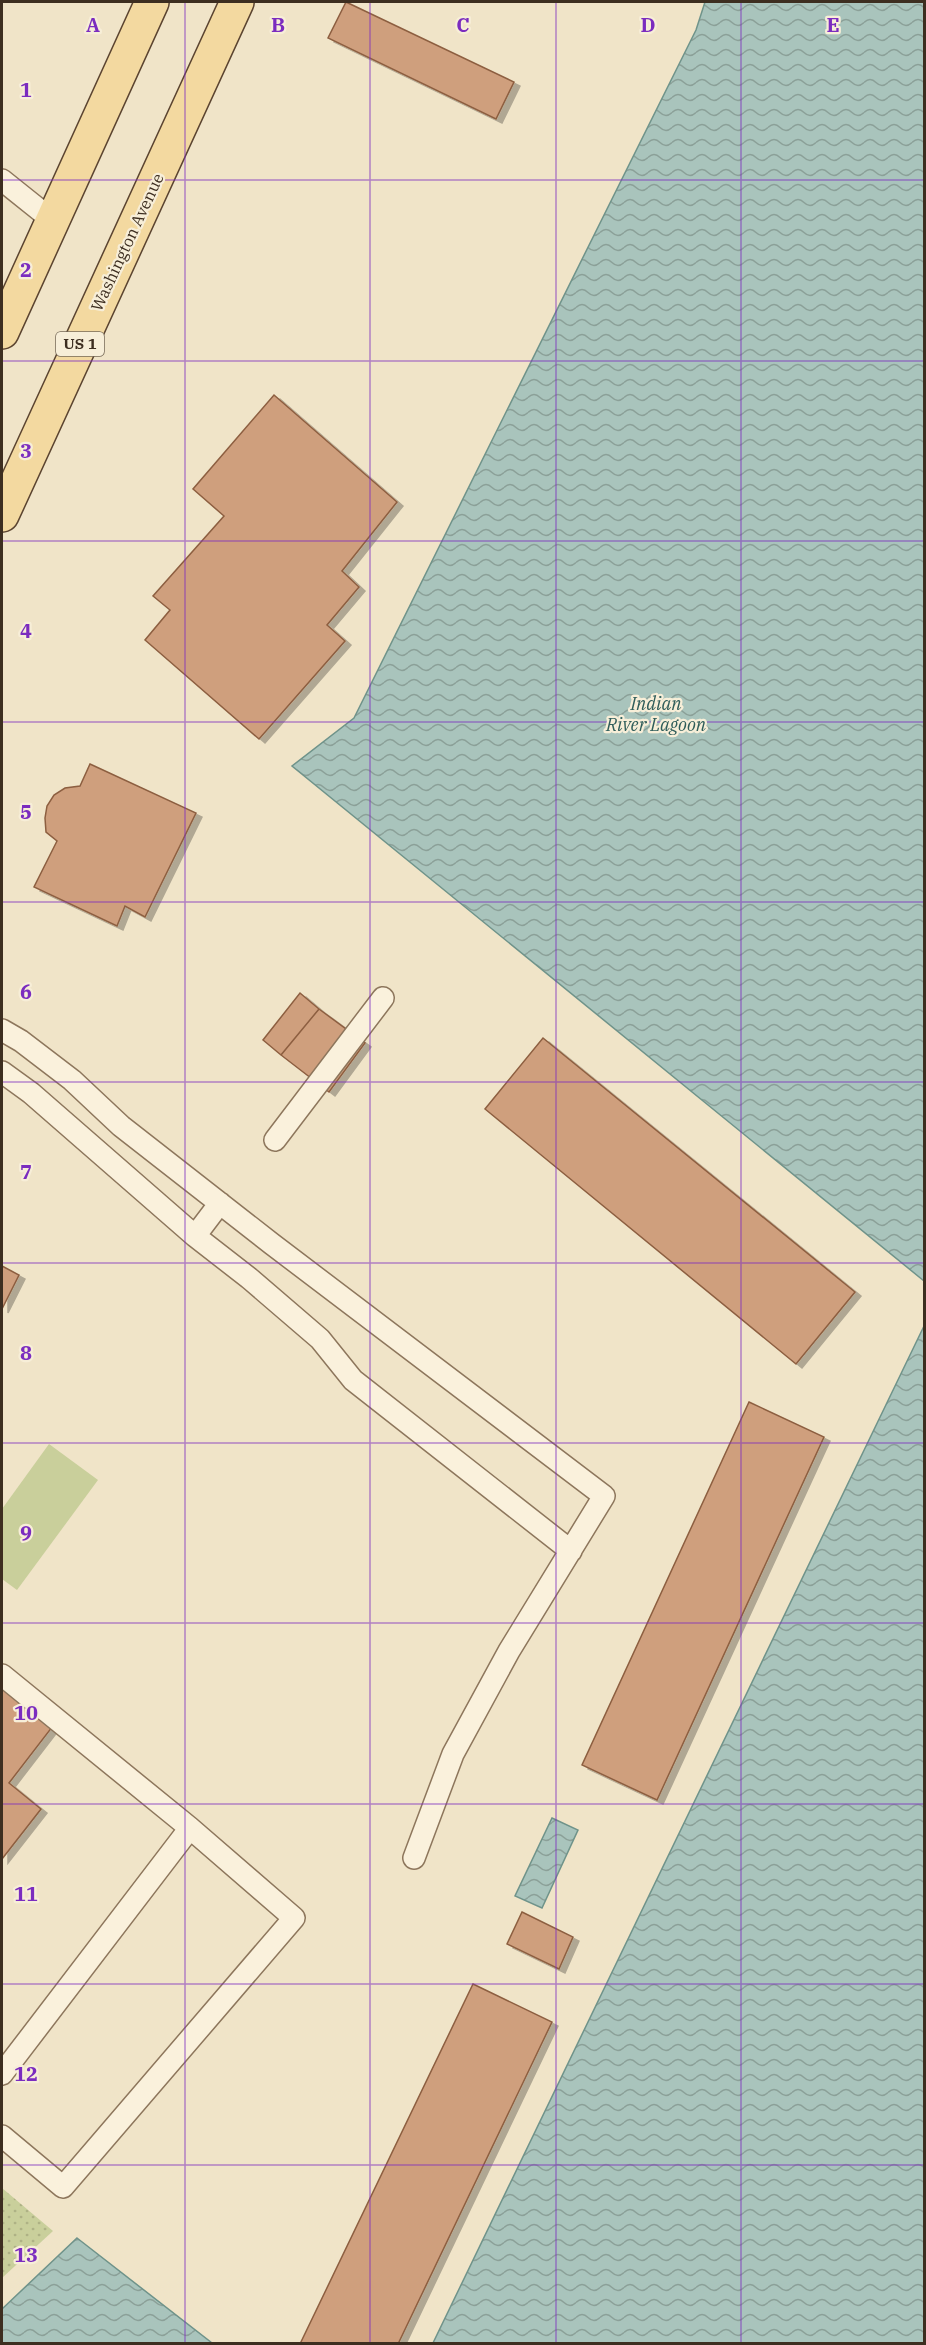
<svg xmlns="http://www.w3.org/2000/svg" width="926" height="2345" font-family="'IBM Plex Serif',serif">
  <defs>
    <pattern id="grass-dots" width="8" height="8" patternUnits="userSpaceOnUse" patternTransform="scale(1.5)"><rect width="8" height="8" fill="#c9cf9b"/><path d="M2 2h.1M6 6h.1" fill="none" stroke="#aeb285" stroke-width="1.8" stroke-linecap="round"/></pattern>
    <pattern id="water-waves" width="16" height="10" patternUnits="userSpaceOnUse" patternTransform="scale(1.5)"><rect width="16" height="10" fill="#a9c4bc"/><path d="M0 5q4-4 8 0t8 0" fill="none" stroke="#8ba098"/></pattern>
    <filter id="shadow"><feDropShadow dx="6" dy="4" stdDeviation="0" flood-color="#0004"/></filter>
  </defs>
  <rect width="100%" height="100%" fill="#f0e4c8"/>
  <path fill="url(#grass-dots)" d="M 2,2188 L 53,2231 L 2,2278 Z"/>
  <path fill="#c9cf9b" d="M 49,1444 L 98,1480 L 17,1590 L 2,1579 L 2,1509 Z"/>
  <path fill="url(#water-waves)" stroke="#6f938a" stroke-width="1.5" d="M 705,2 L 924,2 L 924,1281 L 292,766 L 354,718 L 696,30 Z
    M 924,1326 L 924,2343 L 433,2343 Z
    M 552,1818 L 578,1830 L 542,1908 L 515,1896 Z
    M 77,2238 L 212,2343 L 2,2343 L 2,2309 Z"/>
  <path fill="#cf9f7d" stroke="#8d5f41" stroke-width="1.5" filter="url(#shadow)" d="M 346,2 L 514,82 L 496,119 L 328,38 Z
    M 274,395 L 397,502 L 342,571 L 359,587 L 327,625 L 345,641 L 259,739 L 145,640 L 170,610 L 153,596 L 224,516 L 193,489 Z
    M 90,764 L 196,813 L 145,917 L 125,906 L 117,926 L 34,887 L 57,841 L 46,832 L 45,818 L 47,806 L 54,795 L 65,788 L 80,786 Z
    M 300,993 L 319,1009 L 281,1055 L 263,1040 Z
    M 319,1009 L 365,1043 L 329,1092 L 281,1055 Z
    M 543,1038 L 855,1292 L 796,1364 L 485,1109 Z
    M 2,1266 L 19,1275 L 2,1309 Z
    M 749,1402 L 824,1437 L 657,1800 L 582,1765 Z
    M 2,1680 L 56,1722 L 9,1783 L 41,1809 L 2,1859 Z
    M 522,1912 L 573,1937 L 559,1969 L 507,1944 Z
    M 473,1984 L 552,2022 L 398,2344 L 300,2344 Z"/>
  <g fill="none" stroke-linecap="round" stroke-linejoin="round">
    <g stroke="#8d765c" stroke-width="24">
      <path id="lane" d="M 2,180 L 52,220
        M 2,1030 L 21,1041 L 72,1080 L 121,1126 L 272,1244 L 604,1496 L 509,1651 L 453,1754 L 414,1858
        M 2,1072 L 31,1093 L 195,1236 L 249,1278 L 320,1339 L 353,1380 L 571,1551
        M 275,1140 L 383,998
        M 195,1236 L 220,1203
        M 2,1675 L 190,1828 L 2,2074
        M 2,2136 L 63,2187 L 294,1918 L 190,1828"/>
    </g>
    <g stroke="#5b4430" stroke-width="36">
      <path id="primary" d="M 2,332 L 152,2
        M 2,515 L 237,2"/>
    </g>
    <use href="#lane" stroke="#faf1dc" stroke-width="21"/>
    <use href="#primary" stroke="#f3d9a0" stroke-width="33"/>
  </g>
  <path fill="none" stroke="#7b2cbf" stroke-width="1.5" stroke-opacity="0.55" d="M 185,2 L 185,2344M 370,2 L 370,2344M 556,2 L 556,2344M 741,2 L 741,2344M 2,180 L 924,180M 2,361 L 924,361M 2,541 L 924,541M 2,722 L 924,722M 2,902 L 924,902M 2,1082 L 924,1082M 2,1263 L 924,1263M 2,1443 L 924,1443M 2,1623 L 924,1623M 2,1804 L 924,1804M 2,1984 L 924,1984M 2,2165 L 924,2165"/>
  <g text-anchor="middle" stroke-width="4.5" stroke-linejoin="round" paint-order="stroke">
    <rect fill="#f7eed8" stroke="#756857" stroke-width="1.5" x="56" y="332" width="48" height="24" rx="4.5"/>
    <g font-size="15" font-weight="bold" fill="#3d2e20">
      <text x="80" y="349">US 1</text>
    </g>
    <g font-size="16" fill="#3d2e20" stroke="#f7eed8">
      <text transform="translate(127 242) rotate(-65)" y="6">Washington Avenue</text>
    </g>
    <g font-size="18" font-style="italic" fill="#2f5d5a" stroke="#f7eed8">
      <text x="656" y="710">Indian<tspan x="656" dy="21">River Lagoon</tspan></text>
    </g>
  </g>
  <g font-size="20" text-anchor="middle" font-weight="bold" fill="#7b2cbf" stroke="#f7eed8" stroke-width="4.5" stroke-linejoin="round" paint-order="stroke">
    <text x="93" y="32">A</text>
    <text x="278" y="32">B</text>
    <text x="463" y="32">C</text>
    <text x="648" y="32">D</text>
    <text x="833" y="32">E</text>
    <text x="26" y="97">1</text>
    <text x="26" y="277">2</text>
    <text x="26" y="458">3</text>
    <text x="26" y="638">4</text>
    <text x="26" y="819">5</text>
    <text x="26" y="999">6</text>
    <text x="26" y="1179">7</text>
    <text x="26" y="1360">8</text>
    <text x="26" y="1540">9</text>
    <text x="26" y="1720">10</text>
    <text x="26" y="1901">11</text>
    <text x="26" y="2081">12</text>
    <text x="26" y="2262">13</text>
  </g>
  <rect width="926" height="2345" fill="none" stroke="#3d2e20" stroke-width="6"/>
</svg>
